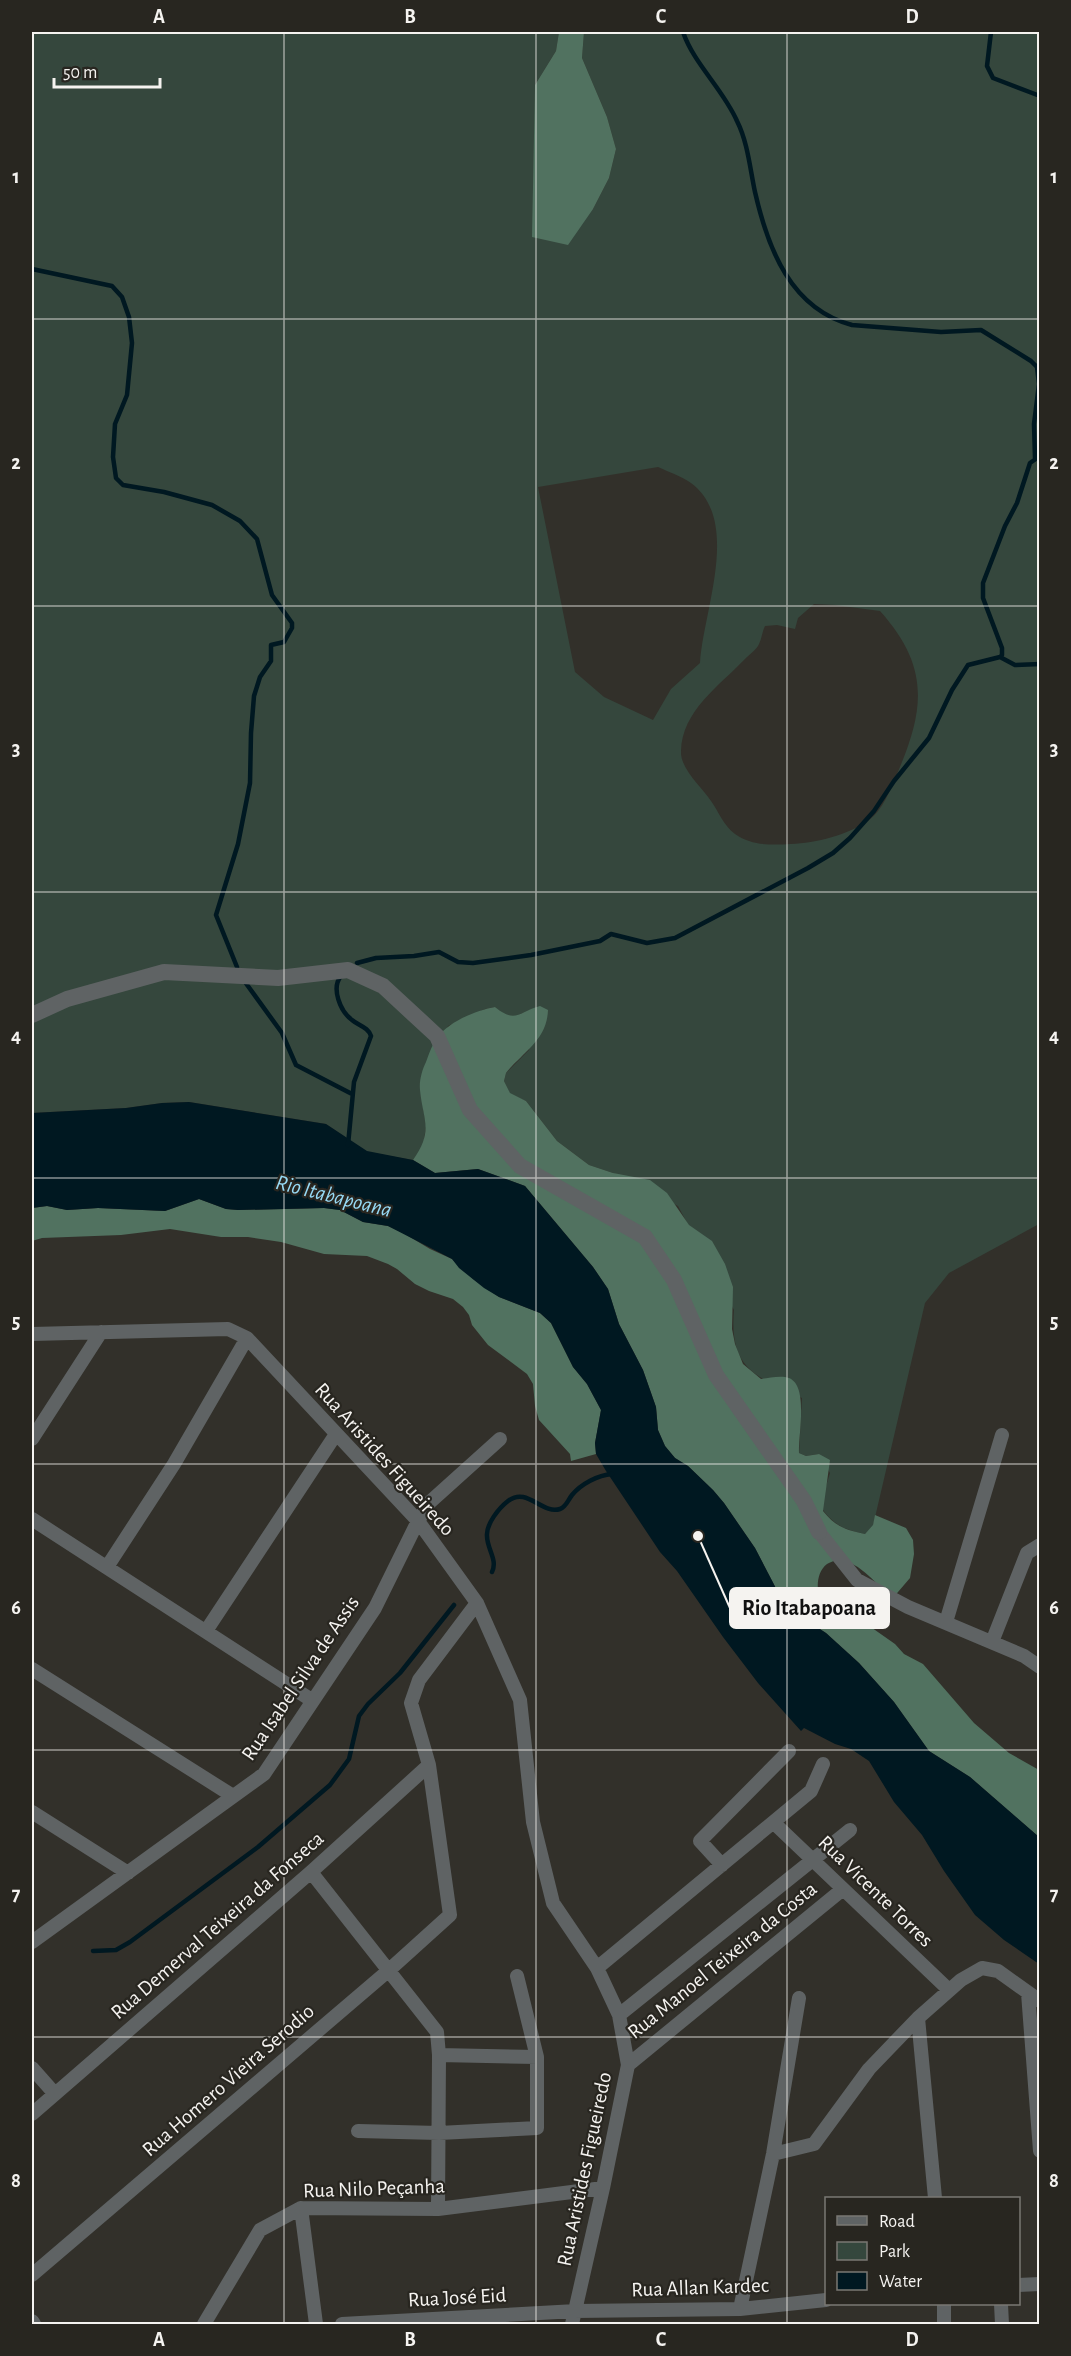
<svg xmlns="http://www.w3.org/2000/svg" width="1071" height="2356" font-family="'Alegreya Sans',sans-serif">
  <rect width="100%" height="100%" fill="#32302a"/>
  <path fill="#35473d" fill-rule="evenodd" d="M 32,32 L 559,32 L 556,51 L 535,85 L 534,180 L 593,209 L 609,178 L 616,149 L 607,117 L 582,58 L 584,32 L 1039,32 L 1039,1224 L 949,1273 L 925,1303 L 873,1526 L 865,1534 C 846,1530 835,1526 823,1510 L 823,1496 L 830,1473 L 819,1454 L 806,1456 L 799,1453 L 802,1398 C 755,1376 729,1369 734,1310 L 678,1206 L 613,1173 L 589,1165 L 557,1141 L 526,1101 L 510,1094 L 504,1081 L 506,1073 L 529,1050 L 532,1009 L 514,1017 L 504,1015 L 495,1007 L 485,1009 L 448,1026 L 422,1100 L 426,1126 L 423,1147 L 413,1160 L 367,1152 L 326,1124 L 189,1102 L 162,1103 L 126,1108 L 32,1113 ZM 658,467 C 669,472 681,476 691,483 C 742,521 703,611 700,663 L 671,689 L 653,720 L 604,697 L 575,672 L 538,487 ZM 814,604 L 835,605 L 880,611 C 930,667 925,709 897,774 C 890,790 883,810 869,820 C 848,835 816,843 791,844 C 771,845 752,846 735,834 C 723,825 719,812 711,801 C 702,787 680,769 681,751 C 682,711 719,686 744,660 C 749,655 757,649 759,644 C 762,638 762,632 765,626 L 777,625 L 795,629 L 798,618 Z"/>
  <path fill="#517260" d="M 559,32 L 584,32 L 582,58 L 607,117 L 616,149 L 609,178 L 593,209 L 568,245 L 532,237 L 535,85 L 556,51 Z
    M 540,1006 L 548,1010 C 547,1040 523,1052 506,1073 L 504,1081 L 510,1093 L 526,1101 L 557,1141 L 589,1165 L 613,1173 L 650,1180 L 667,1193 L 689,1225 L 712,1241 L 725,1264 L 733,1287 L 732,1329 L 735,1344 L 743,1364 L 761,1379 C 769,1378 781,1375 789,1378 C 809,1386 798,1435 799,1453 L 806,1456 L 819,1454 L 830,1460 L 823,1511 C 835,1526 845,1530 865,1534 L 873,1525 L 875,1515 L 906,1528 L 913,1540 L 914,1554 L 910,1578 L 892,1599 C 877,1585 851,1549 827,1564 C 819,1570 817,1581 818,1590 L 895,1644 L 904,1654 L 923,1664 L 974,1723 L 1009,1753 L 1039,1770 L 1039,1837 L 970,1777 L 929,1751 L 894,1702 L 859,1663 L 826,1633 L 795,1613 L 781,1598 L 755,1548 L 724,1503 L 713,1490 L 688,1466 L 675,1458 L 665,1446 L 658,1430 L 656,1407 L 643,1370 L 619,1324 L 608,1289 L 593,1267 L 525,1186 L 478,1169 L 435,1173 L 413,1160 C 434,1130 423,1121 420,1090 C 419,1081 422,1070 426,1062 C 429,1054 432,1044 438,1037 C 448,1022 477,1010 495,1007 C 516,1024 518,1012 540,1006 Z
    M 199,1199 L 226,1209 L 238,1210 L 324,1208 L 340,1210 L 363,1222 L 388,1226 L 405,1234 L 430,1249 L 452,1259 L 473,1279 L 499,1297 L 540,1313 L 551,1323 L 573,1367 L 587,1384 L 601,1410 L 595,1443 L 596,1454 L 571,1461 L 570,1454 L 539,1420 L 535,1406 L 533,1384 L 527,1374 L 488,1345 L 472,1325 L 469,1315 L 463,1307 L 453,1299 L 429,1291 L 415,1284 L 397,1269 L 388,1264 L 367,1256 L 324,1254 L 281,1242 L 248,1237 L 221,1237 L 170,1229 L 121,1235 L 42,1238 L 32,1241 L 32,1208 L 47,1206 L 67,1210 L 98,1208 L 165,1211 Z"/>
  <path fill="#001821" d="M 189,1102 L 326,1124 L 367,1151 L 413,1160 L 435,1173 L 478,1169 L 525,1186 L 593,1267 L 608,1289 L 619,1324 L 643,1370 L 656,1407 L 658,1430 L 665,1446 L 675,1458 L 688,1466 L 713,1490 L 724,1503 L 755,1548 L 781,1598 L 795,1613 L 826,1633 L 859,1663 L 894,1702 L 929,1751 L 970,1777 L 1039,1837 L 1039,1964 L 1004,1940 L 975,1915 L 944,1871 L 922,1835 L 894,1802 L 869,1761 L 851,1749 L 835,1744 L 804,1728 L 801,1731 L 758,1683 L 723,1637 L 677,1571 L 660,1552 L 606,1471 L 596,1454 L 595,1443 L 601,1410 L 587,1384 L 573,1367 L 551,1323 L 540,1313 L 499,1297 L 484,1288 L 459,1268 L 452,1259 L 388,1226 L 363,1222 L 340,1210 L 324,1208 L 238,1210 L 226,1209 L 199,1199 L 165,1211 L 98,1208 L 67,1210 L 47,1206 L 32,1208 L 32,1113 L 126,1108 L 162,1103 Z"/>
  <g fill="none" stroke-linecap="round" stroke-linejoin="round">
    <path stroke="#001821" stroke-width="4.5" d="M 683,32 C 694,64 723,89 737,121 C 748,143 750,169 755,192 C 768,249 791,309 852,325 L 941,332 L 981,330 L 1031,361 L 1037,367 L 1039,384 L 1034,424 L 1035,458
      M 991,32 L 987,66 L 993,78 L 1040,96
      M 32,269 L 112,286 L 122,297 L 129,317 L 132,343 L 127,395 L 115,424 L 113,457 L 116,478 L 123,485 L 164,492 L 212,505 L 240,521 L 257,539 L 272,595 L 292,623 L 292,628 L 284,642 L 271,645 L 271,661 L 260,677 L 254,696 L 251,733 L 250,783 L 238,844 L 216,915 L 237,967
      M 1000,657 L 1002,655 L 1002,648 L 983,598 L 983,583 L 1005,526 L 1017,503 L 1030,463 L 1040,456
      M 357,963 L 376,958 L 414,956 L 439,952 L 458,962 L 473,963 L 531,955 L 600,941 L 611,934 L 647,943 L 675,938 L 808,868 L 833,853 L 850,838 L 874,811 L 894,781 L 929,738 L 952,690 L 968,665 L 1000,657 L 1015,665 L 1040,664
      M 341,976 C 331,988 340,1011 352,1020 C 359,1026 368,1027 371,1036 L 354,1082 L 348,1145
      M 245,982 L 282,1033 L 296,1065 L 352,1094
      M 492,1572 C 498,1560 487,1549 487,1536 C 486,1524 499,1508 508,1501 C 527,1486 542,1515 560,1509 C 566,1507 568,1500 572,1495 C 581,1484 598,1475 612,1474
      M 93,1951 L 116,1950 L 130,1942 L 258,1847 L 330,1785 L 349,1759 L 359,1716 L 368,1704 L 400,1673 L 454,1605"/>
    <path stroke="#5f6364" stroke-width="14" d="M 32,1334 L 228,1329 L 247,1338 L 418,1521 L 477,1603 L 520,1700 L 533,1822 L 553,1903 L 597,1968 L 619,2015 L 628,2065 L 603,2188 L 572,2324
      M 32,1439 L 101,1332
      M 32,1519 L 313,1701
      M 819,1532 L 857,1580 L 908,1607 L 1024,1656 L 1040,1667
      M 107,1567 L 174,1464 L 247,1338
      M 946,1622 L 1002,1435
      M 206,1631 L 336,1434
      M 992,1642 L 1027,1553 L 1040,1545
      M 32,1669 L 233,1796
      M 32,1812 L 128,1873
      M 774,1823 L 949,1990
      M 722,1865 L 700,1841 L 789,1751
      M 311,1872 L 437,2032 L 439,2055 L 438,2209
      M 32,1942 L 264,1774 L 375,1608 L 418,1521 L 430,1502 L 500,1439
      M 597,1968 L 811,1791 L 823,1764
      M 1028,1993 L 1040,2151
      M 619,2015 L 850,1830
      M 918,2018 L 935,2198
      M 439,2055 L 537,2057
      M 628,2065 L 843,1889
      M 32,2068 L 55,2094
      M 32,2114 L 311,1872 L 429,1765
      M 358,2131 L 439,2133 L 537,2128 L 537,2057 L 517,1976
      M 773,2154 L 814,2144 L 869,2069 L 918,2018 L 961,1980 L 982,1968 L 998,1971 L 1040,2001
      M 301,2208 L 316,2324
      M 32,2275 L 388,1971 L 450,1915 L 429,1765 L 411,1703 L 419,1680 L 477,1603
      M 1018,2285 L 1040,2284
      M 944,2304 L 944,2324
      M 1001,2304 L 1002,2324
      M 740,2309 L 773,2154 L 799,1998
      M 32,2321 L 34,2324
      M 204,2324 L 260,2230 L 301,2208 L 438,2209 L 603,2188
      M 342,2324 L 576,2311 L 740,2309 L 826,2300"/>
    <path stroke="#5f6364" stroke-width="16" d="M 32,1015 L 67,999 L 164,972 L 278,978 L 348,970 L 383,986 L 437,1036 L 470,1110 L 520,1166 L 645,1237 L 674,1280 L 716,1375 L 804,1501 L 819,1532"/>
  </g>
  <path fill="none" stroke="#f5f3f0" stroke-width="1.5" stroke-opacity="0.55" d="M 284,32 L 284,2324M 536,32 L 536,2324M 787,32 L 787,2324M 32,319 L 1040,319M 32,606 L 1040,606M 32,892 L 1040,892M 32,1178 L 1040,1178M 32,1464 L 1040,1464M 32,1750 L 1040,1750M 32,2037 L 1040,2037"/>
  <g text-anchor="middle" stroke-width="4.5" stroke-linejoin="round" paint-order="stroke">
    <g font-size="21" fill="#f5f3f0" stroke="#282620">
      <text transform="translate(385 1459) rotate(48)" y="7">Rua Aristides Figueiredo</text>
      <text transform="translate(300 1678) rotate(-56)" y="7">Rua Isabel Silva de Assis</text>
      <text transform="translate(876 1891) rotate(44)" y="7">Rua Vicente Torres</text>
      <text transform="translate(217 1925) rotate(-41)" y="7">Rua Demerval Teixeira da Fonseca</text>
      <text transform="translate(722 1960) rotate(-39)" y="7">Rua Manoel Teixeira da Costa</text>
      <text transform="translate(228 2080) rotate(-41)" y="7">Rua Homero Vieira Serodio</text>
      <text transform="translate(584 2169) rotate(-78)" y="7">Rua Aristides Figueiredo</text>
      <text transform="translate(374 2188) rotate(-2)" y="7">Rua Nilo Peçanha</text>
      <text transform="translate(700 2287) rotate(-2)" y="7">Rua Allan Kardec</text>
      <text transform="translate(457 2297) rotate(-3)" y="7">Rua José Eid</text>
    </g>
    <g font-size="22" font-style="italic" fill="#97daf5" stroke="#282620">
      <text transform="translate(334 1195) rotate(14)" y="8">Rio Itabapoana</text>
    </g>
  </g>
  <path fill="none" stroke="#f5f3f0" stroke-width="2" d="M698 1536L730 1608"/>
  <circle fill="#f5f3f0" stroke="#282620" stroke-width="2" cx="698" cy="1536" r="6"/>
  <rect fill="#f5f3f0" stroke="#f5f3f0" stroke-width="2" x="730" y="1588" width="159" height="40" rx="6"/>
  <g font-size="22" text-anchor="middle" font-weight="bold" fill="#111">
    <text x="809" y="1615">Rio Itabapoana</text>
  </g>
  <rect width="1071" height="2356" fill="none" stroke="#282620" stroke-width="66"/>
  <rect x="825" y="2197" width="195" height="108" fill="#282620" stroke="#7a7873" stroke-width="1.5"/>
  <rect x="837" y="2216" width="30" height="9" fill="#5f6364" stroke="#7a7873" stroke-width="1.5"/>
  <text x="879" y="2227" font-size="18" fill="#f5f3f0">Road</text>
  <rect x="837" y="2242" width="30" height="18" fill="#35473d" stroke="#7a7873" stroke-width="1.5"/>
  <text x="879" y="2257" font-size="18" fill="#f5f3f0">Park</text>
  <rect x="837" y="2272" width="30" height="18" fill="#001821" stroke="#7a7873" stroke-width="1.5"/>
  <text x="879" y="2287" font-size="18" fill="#f5f3f0">Water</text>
  <path d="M54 78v9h106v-9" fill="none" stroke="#f5f3f0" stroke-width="3"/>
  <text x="63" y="78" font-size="18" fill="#f5f3f0" stroke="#282620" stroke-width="4.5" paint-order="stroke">50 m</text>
  <rect x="33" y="33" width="1005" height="2290" fill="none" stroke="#f5f3f0" stroke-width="2"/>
  <g font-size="20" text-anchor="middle" font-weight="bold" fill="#f5f3f0">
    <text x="159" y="23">A</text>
    <text x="410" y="23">B</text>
    <text x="661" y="23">C</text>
    <text x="912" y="23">D</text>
    <text x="16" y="183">1</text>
    <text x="1054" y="183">1</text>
    <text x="16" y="469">2</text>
    <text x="1054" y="469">2</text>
    <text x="16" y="755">3</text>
    <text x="1054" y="755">3</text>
    <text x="16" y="1042">4</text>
    <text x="1054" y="1042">4</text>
    <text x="16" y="1328">5</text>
    <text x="1054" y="1328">5</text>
    <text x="16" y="1614">6</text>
    <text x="1054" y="1614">6</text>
    <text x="16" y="1900">7</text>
    <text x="1054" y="1900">7</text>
    <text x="16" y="2187">8</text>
    <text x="1054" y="2187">8</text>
    <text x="159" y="2346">A</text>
    <text x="410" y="2346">B</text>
    <text x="661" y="2346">C</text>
    <text x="912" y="2346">D</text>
  </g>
</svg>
